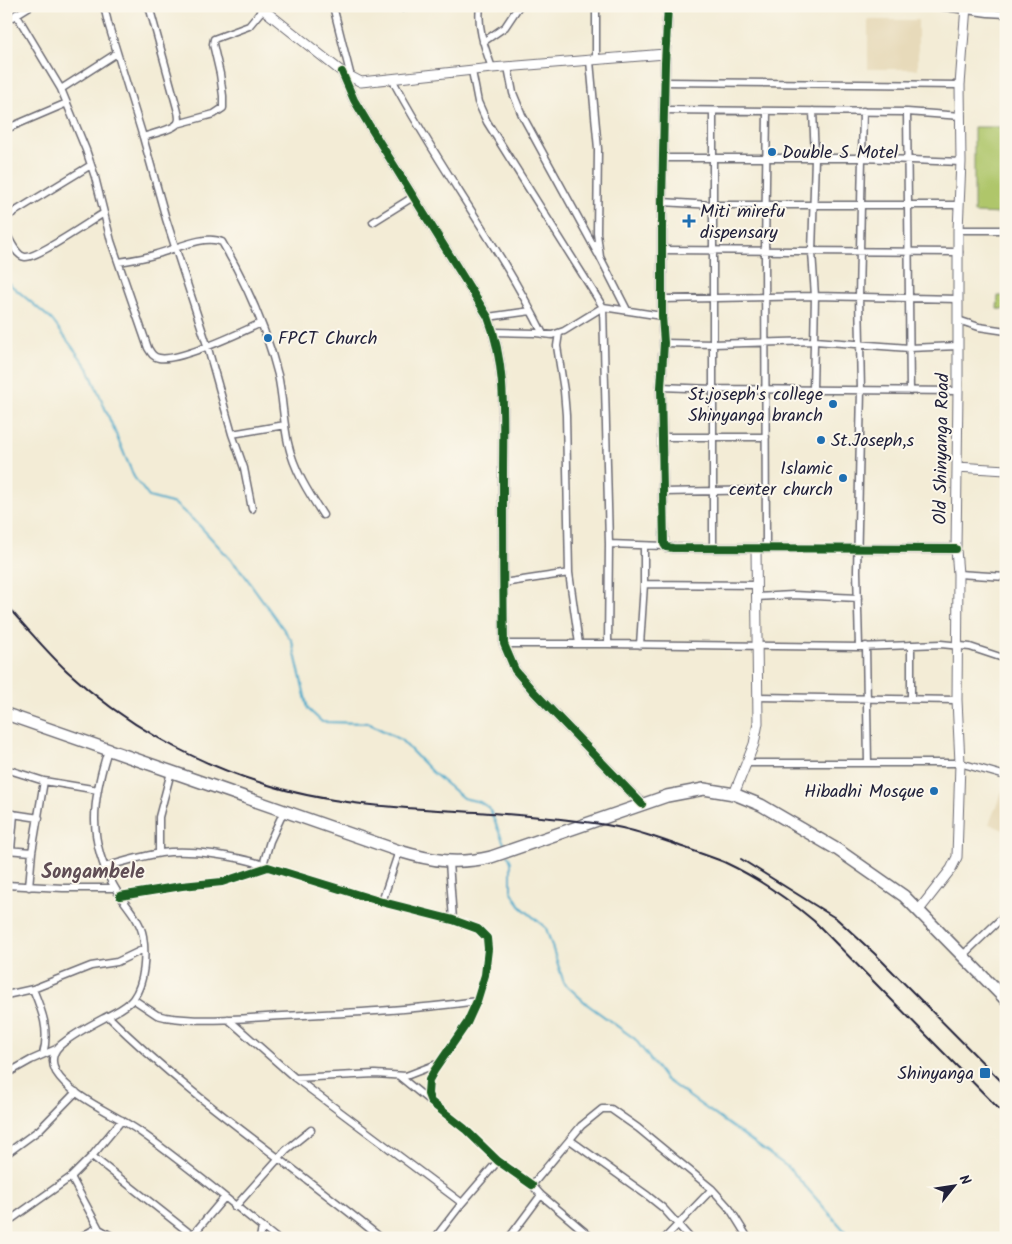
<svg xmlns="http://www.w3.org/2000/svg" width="1012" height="1244" font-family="Kalam,sans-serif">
  <rect width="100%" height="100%" fill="#fbf7ec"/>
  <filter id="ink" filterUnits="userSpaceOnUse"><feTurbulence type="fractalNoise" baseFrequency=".02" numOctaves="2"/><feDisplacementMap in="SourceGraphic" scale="10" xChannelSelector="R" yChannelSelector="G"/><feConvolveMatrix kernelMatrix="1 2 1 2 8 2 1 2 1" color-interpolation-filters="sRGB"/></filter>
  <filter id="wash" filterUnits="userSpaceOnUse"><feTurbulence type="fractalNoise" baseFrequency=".0096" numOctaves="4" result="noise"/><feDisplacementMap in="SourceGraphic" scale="20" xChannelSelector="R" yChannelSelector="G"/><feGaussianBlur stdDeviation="1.12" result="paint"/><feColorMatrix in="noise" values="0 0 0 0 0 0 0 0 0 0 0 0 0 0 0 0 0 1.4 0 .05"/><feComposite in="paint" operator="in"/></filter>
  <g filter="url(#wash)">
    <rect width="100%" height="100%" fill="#f3ecd6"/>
    <path fill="#e7daba" d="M 868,20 L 918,20 L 918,69 L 868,69 Z
      M 1005,784 L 1006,785 L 1006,831 L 989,824 Z"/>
    <path fill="#afc66b" stroke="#687453" d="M 974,127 L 1006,127 L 1006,214 L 974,213 Z
      M 998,296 L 1006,296 L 1006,310 L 997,309 Z"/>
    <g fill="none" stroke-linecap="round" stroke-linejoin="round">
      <path stroke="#4ba9ca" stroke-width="2" d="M 6,281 L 52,320 L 88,368 L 134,477 L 149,497 L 175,504 L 199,525 L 243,573 L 292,641 L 308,709 L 322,722 L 368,723 L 401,740 L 432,772 L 463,798 L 480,802 L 489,808 L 506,848
        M 508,855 L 511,862 L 511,890 L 520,906 L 546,928 L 564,983 L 588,1005 L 635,1039 L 665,1079 L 789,1168 L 851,1238"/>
    </g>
  </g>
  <g filter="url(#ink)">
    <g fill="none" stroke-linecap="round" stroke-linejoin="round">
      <g stroke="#6b6971" stroke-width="9">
        <path id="street" d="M 104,6 L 108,23 L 143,137 L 166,219 L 207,345 L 232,434 L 244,468 L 252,509
          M 333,6 L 351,77
          M 480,6 C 477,28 485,48 492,68
          M 937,6 L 988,13 L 1006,14
          M 403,8 L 405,6
          M 16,14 L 61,89 L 86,150 L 95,177 L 111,241 L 148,348 C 151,353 153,357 159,358 C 178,362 242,332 261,323
          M 6,21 L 30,6
          M 483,42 L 505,27 L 519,6
          M 596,60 L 596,6
          M 590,61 L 598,149 L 597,233 L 600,257 L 627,310
          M 508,67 L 513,93 L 522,115 L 598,254
          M 472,71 L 478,102 L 487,122 L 603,307 L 609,544 L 608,644
          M 392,79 C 438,166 499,245 543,334
          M 664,82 L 960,85
          M 61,89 L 117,53
          M 663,110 L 907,112 L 961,116
          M 713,111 L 713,548
          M 813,111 L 815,158 L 812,252 L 815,296 L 813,390
          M 907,112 L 910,391
          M 177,124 L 214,114 L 223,108 L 223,96 L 220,74 L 213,44 L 214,39 L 249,26 L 263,9
          M 6,129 L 67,103
          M 143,137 C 151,134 172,130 177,124 C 181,120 178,112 177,108 L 149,6
          M 663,158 L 862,158 L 961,162
          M 662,202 L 713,205 L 958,205
          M 6,217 L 91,165
          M 373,222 L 413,197
          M 958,230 L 1006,230
          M 6,233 C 10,240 16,256 25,257 C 36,259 92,220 104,213
          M 663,250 L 959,252
          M 119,262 C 132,260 145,258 157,254 C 175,249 205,234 222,242 C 246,283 266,328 278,375 C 283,398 283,421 288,443 C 294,470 308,492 323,515
          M 662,299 L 815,296 L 958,299
          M 488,317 L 531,311
          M 958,320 L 979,327 L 1006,331
          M 494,332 L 536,333 L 552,335 L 564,331 L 603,307 L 662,316
          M 559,333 L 557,346 L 564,391 L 566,415 L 569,573 L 579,644
          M 664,343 L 713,344 L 815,341 L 909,348 L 958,346
          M 661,387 L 713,389 L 958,391
          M 232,434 L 285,425
          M 662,437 L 766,437
          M 664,492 L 766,490
          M 609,544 L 665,546
          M 766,549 L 765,251 L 767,112
          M 958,574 L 1006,577
          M 503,583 L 569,573
          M 644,584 L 756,585
          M 756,597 L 793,595 L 858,598
          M 504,644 L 608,644 L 859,647 L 941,644 L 970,647 L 1006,659
          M 640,645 L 644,584 L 644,546
          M 866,646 L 868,763
          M 859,647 L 857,571 L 861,390 L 859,297 L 863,111
          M 758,697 L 957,700
          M 911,699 L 911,645
          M 108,750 C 92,800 87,841 115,888 C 124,904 140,918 143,936 C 146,955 145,983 133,999 C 127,1007 117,1011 108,1016 C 93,1024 77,1032 63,1043 C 53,1050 50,1061 56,1072 C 71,1097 115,1114 139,1131 C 186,1164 230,1202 276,1238
          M 748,763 L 960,763 L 1006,776
          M 6,769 L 44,781 L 98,790
          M 6,813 L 39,818
          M 6,850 L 32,852
          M 11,850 L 14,814
          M 159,853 L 159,817 L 171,772
          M 449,862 L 453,920
          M 263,865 L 270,841 L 284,811
          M 104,867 C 123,862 142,856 161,853 C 191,849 238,856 267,866
          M 6,885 L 63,888 L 115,888
          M 29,887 L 32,852 L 44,781
          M 120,896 L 182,886 L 222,882 L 268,867 L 382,902 L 453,920 L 478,929 L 487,938 L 488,949 L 485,975 L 477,1001 L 467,1023 L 434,1071 L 429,1080 L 428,1094 L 431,1102 L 465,1129 L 498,1161 L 532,1185
          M 382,902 L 399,851
          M 962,956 L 1006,914
          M 33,989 C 42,1011 50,1030 43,1054
          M 6,995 L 33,989 L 91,966 L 117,962 L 144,949
          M 133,999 L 157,1015 L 165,1017 C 203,1023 244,1018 283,1016 C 348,1013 413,1010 477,1001
          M 108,1016 C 191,1099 290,1163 381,1238
          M 228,1019 L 295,1078 L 462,1203 L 435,1238
          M 6,1074 L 31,1060 L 56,1049
          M 399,1076 L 431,1102
          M 295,1078 L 375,1074 L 406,1076 L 437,1064
          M 570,1140 L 648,1196 L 663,1208 L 690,1238
          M 6,1154 L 39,1130 L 76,1092
          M 92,1156 L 192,1235
          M 71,1177 L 99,1229
          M 462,1203 L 498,1161
          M 235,1207 L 286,1150 L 311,1130
          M 6,1223 L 71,1177 L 92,1156 L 122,1120
          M 191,1237 L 224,1198
          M 79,1238 L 93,1230 L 99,1229 L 115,1238
          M 260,1238 L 262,1227
          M 509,1238 L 541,1195
          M 592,1238 L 541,1195 L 532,1185 L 581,1126 L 602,1109 L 611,1109 L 638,1128 L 712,1189 L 730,1209 L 748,1238
          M 665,1238 L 712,1189"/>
      </g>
      <g stroke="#6b6971" stroke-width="11">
        <path id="secondary" d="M 259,6 L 342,72 L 361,82 L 492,68 L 665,54
          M 668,6 L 665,63 L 662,202 L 662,316 L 664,343 L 661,387 L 664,544 L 666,547 L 673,548 L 956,549
          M 342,72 L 354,100 L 369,125 L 488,317 C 507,366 503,421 503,472 C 503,530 503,587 504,644 L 515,670 L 534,692 L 642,804
          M 957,467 L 1006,470
          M 734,794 L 754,744 L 758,723 L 756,549
          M 919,910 L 951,869 L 957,857 L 960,763 L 957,700 L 958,574 L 956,549 L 958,391 L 958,230 L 961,162 L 960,85 L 966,6"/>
      </g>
      <g stroke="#6b6971" stroke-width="14">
        <path id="highway" d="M 6,714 L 399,851 C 432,861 458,865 491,857 L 667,796 L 704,789 L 734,794 L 761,805 L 838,850 L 904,896 L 1006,1000"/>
      </g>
      <use href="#street" stroke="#fff" stroke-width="6"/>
      <use href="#secondary" stroke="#fff" stroke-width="9"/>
      <use href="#highway" stroke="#fff" stroke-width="11"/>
      <path stroke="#22223b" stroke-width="2" d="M 6,605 C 26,627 45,650 67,671 C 123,723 192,762 265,784 C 342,809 425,808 505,814 C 542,817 581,820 617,827 C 638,831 657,838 677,845 C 693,851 709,856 724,862 C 756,877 787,898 814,921 L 1006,1116
        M 741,859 L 837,919 L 875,954 L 1006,1086"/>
      <g stroke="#fbf7ec" stroke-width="11">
        <path id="cycleway" d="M 668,6 L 665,63 L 662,202 L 662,316 L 664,343 L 661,387 L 664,544 L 666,547 L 673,548 L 956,549
          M 342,72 L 354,100 L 369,125 L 488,317 C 507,366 503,421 503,472 C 503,530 503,587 504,644 L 515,670 L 534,692 L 642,804
          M 120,896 L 182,886 L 222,882 L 268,867 L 382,902 L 453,920 L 478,929 L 487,938 L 488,949 L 485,975 L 477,1001 L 467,1023 L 434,1071 L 429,1080 L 428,1094 L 431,1102 L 465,1129 L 498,1161 L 532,1185"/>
      </g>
      <use href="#cycleway" stroke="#1b5e20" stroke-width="8"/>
    </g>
  </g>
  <g fill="#1f6fb2" stroke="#fbf7ec" stroke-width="2">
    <circle cx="772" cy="152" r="5"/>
    <path d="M686.5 213.5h5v5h5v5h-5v5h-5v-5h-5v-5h5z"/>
    <circle cx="268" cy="338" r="5"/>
    <circle cx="833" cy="404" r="5"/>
    <circle cx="821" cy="440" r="5"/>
    <circle cx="843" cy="478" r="5"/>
    <circle cx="934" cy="791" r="5"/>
    <rect x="979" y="1067" width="12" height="12" rx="2.5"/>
  </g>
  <g text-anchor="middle" stroke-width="4" stroke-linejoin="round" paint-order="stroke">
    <g font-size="18" fill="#22223b" stroke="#fbf7ec" text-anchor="start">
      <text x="782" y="158">Double S Motel</text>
      <text x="700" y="217">Miti mirefu<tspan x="700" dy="21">dispensary</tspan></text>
      <text x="278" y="344">FPCT Church</text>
      <text x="823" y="400" text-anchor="end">St.joseph's college<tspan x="823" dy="21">Shinyanga branch</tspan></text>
      <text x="831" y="446">St.Joseph,s</text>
      <text x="833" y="474" text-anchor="end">Islamic<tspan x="833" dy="21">center church</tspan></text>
      <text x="924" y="797" text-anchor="end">Hibadhi Mosque</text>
      <text x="974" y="1079" text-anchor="end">Shinyanga</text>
    </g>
    <g font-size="18" fill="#22223b" stroke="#fbf7ec">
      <text transform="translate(941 449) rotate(-89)" y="6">Old Shinyanga Road</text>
    </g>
    <g font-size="20" font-weight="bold" fill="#604e55" stroke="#fbf7ec">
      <text x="93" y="878">Songambele</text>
    </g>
  </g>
  <rect width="1012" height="1244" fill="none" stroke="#fbf7ec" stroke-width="25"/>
  <g transform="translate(954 1186) rotate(60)" stroke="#fbf7ec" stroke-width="4" paint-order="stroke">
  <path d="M0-4L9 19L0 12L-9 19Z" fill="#22223b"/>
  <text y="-8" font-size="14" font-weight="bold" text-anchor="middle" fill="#22223b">N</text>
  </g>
</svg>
